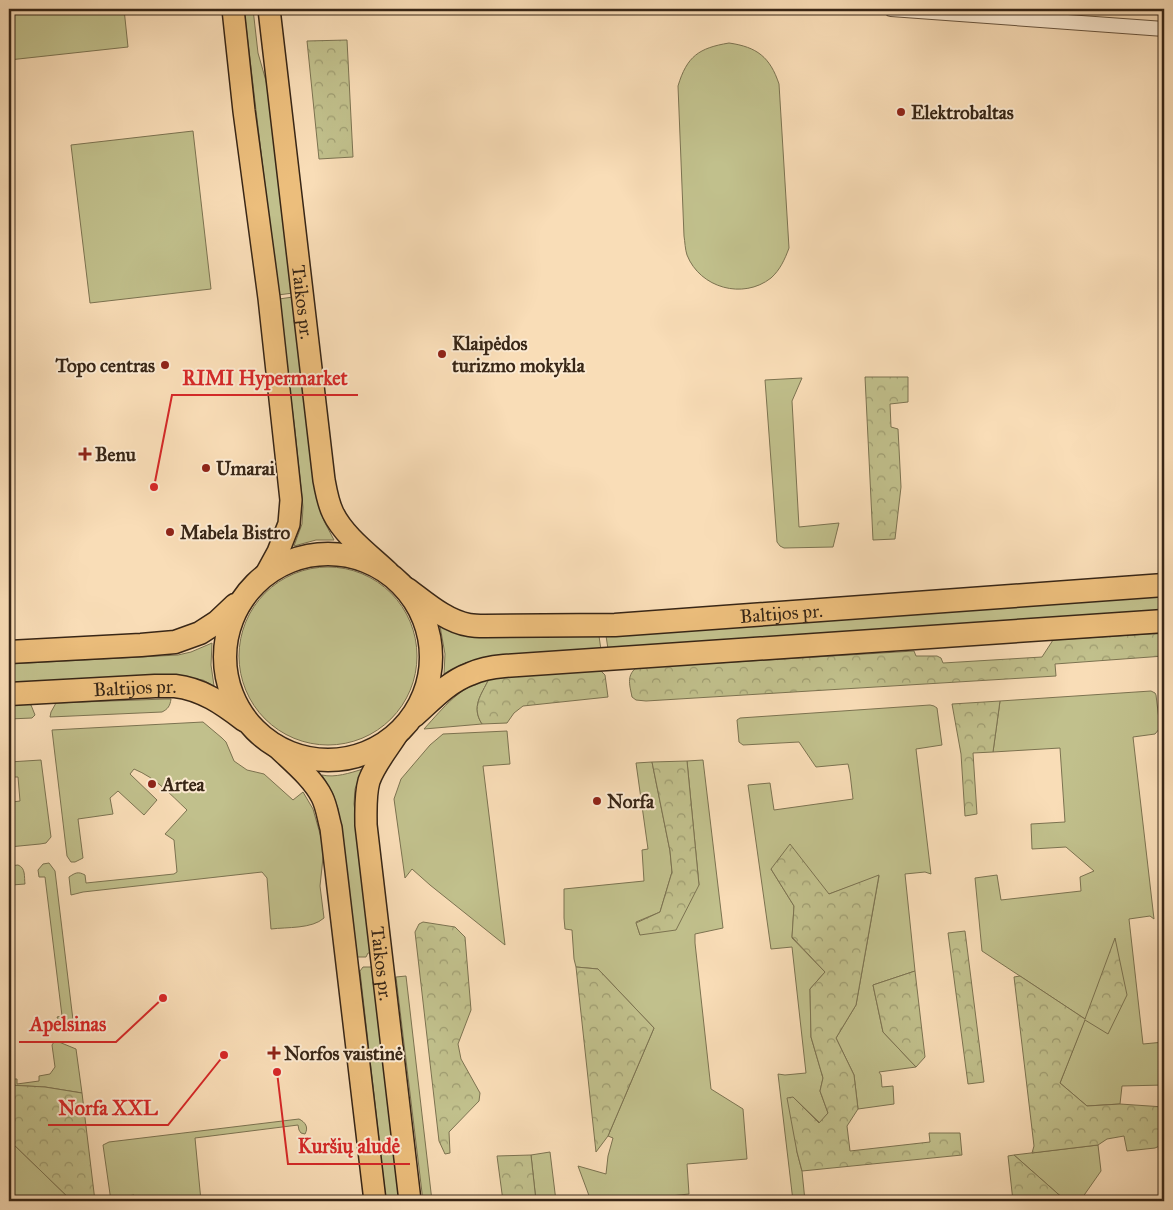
<svg xmlns="http://www.w3.org/2000/svg" width="1173" height="1210" font-family="'IM FELL Great Primer',serif">
  <defs>
    <pattern id="forest-crowns" width="20" height="18" patternUnits="userSpaceOnUse" patternTransform="scale(1.25)"><rect width="20" height="18" fill="#c1c08c"/><path d="M2 6a3 3 0 1 1 6 0M12 15a3 3 0 1 1 6 0" fill="none" stroke="#9e9c71"/></pattern>
  </defs>
  <rect width="100%" height="100%" fill="#f9ddb7"/>
  <filter id="stains"><feTurbulence type="fractalNoise" baseFrequency=".004" numOctaves="4"/><feColorMatrix values="0 0 0 0 .2 0 0 0 0 .09 0 0 0 0 .02 0 0 0 .5 -.17"/></filter>
  <radialGradient id="worn" r=".72"><stop offset=".6" stop-color="#630" stop-opacity="0"/><stop offset="1" stop-color="#630" stop-opacity=".3"/></radialGradient>
  <path fill="#c1c08c" stroke="#7c7351" d="M 9,9 L 124,9 L 128,47 L 9,60 Z
    M 244,9 L 253,9 L 258,53 L 270,95 L 293,293 L 278,295 Z
    M 729,43 C 757,47 770,57 779,84 L 789,248 C 785,259 780,270 771,278 C 743,300 700,288 687,255 C 685,249 685,242 684,236 L 678,86 C 687,56 699,48 729,43 Z
    M 193,131 L 211,289 L 90,303 L 71,145 Z
    M 293,297 L 318,503 L 324,521 L 334,540 L 316,540 L 294,546 L 302,524 L 303,507 L 295,431 L 279,299 Z
    M 802,378 L 792,401 L 799,527 L 839,523 L 833,547 L 784,548 L 780,546 L 777,542 L 765,380 Z
    M239 656a89 89 0 1 1 178 0a89 89 0 1 1-178 0Z
    M 1164,592 L 1164,613 L 608,649 L 605,629 Z
    M 440,626 L 460,634 L 598,629 L 601,650 C 579,651 557,653 535,654 C 503,656 471,655 444,674 L 445,654 Z
    M 212,643 L 211,665 L 214,686 L 203,680 L 182,677 L 9,685 L 9,664 L 178,655 L 191,652 Z
    M 489,679 C 481,695 471,707 482,724 L 424,729 C 444,707 460,686 489,679 Z
    M 1151,691 L 1155,693 L 1156,695 L 1160,728 L 1155,734 L 1133,737 L 1154,919 L 1150,916 L 1129,919 L 1143,1044 L 1164,1042 L 1164,1085 L 1122,1086 L 1120,1104 L 1087,1106 L 1060,1083 L 1085,1019 L 982,951 L 975,878 L 997,875 L 1001,900 L 1081,891 L 1080,877 L 1094,871 L 1066,847 L 1032,849 L 1031,824 L 1065,822 L 1060,748 L 993,752 L 1000,701 Z
    M 165,699 L 171,699 C 170,706 168,709 162,712 L 50,717 L 51,712 L 56,703 Z
    M 28,704 L 31,705 L 35,715 L 32,718 L 9,719 L 9,705 Z
    M 930,705 L 934,706 L 937,708 L 942,745 L 916,749 L 931,874 L 925,872 L 905,874 L 915,971 L 873,985 L 883,1032 L 916,1067 L 879,1072 L 881,1075 L 882,1087 L 893,1086 L 894,1104 L 858,1109 L 854,1075 L 836,1038 L 856,1005 L 879,876 L 829,894 L 771,869 L 794,906 L 792,938 L 825,972 L 810,989 L 811,1037 L 823,1078 L 820,1091 L 828,1113 L 820,1123 L 793,1097 L 797,1152 L 802,1171 L 805,1201 L 793,1201 L 778,1074 L 785,1075 L 806,1073 L 792,947 L 771,949 L 748,785 L 770,783 L 774,810 L 853,799 L 850,773 L 848,764 L 816,767 L 799,742 L 743,745 L 739,742 L 737,720 L 740,718 Z
    M 203,722 L 222,738 L 226,742 L 234,761 L 247,770 L 264,774 L 293,800 L 303,792 L 313,809 L 324,848 L 320,886 L 324,918 C 312,929 287,927 271,929 L 267,878 L 262,872 L 83,892 L 71,895 L 69,877 C 75,873 78,871 85,875 L 86,883 L 174,874 L 177,872 L 174,840 L 165,834 L 187,810 C 170,794 156,778 134,769 L 130,774 L 157,800 L 144,815 L 118,791 L 110,798 L 113,814 L 78,819 L 83,858 L 75,862 L 71,862 L 67,856 L 52,730 Z
    M 507,731 L 510,764 L 483,766 L 505,945 L 430,885 L 412,869 L 405,878 L 394,799 L 401,779 L 430,745 L 443,734 Z
    M 41,760 L 51,837 L 46,843 L 40,844 L 9,847 L 9,808 L 13,808 L 12,802 L 20,801 L 18,777 L 13,777 L 13,767 L 9,767 L 9,762 Z
    M 703,760 L 723,928 L 695,934 L 695,943 L 711,1089 L 743,1109 L 747,1159 L 687,1164 L 689,1194 L 642,1199 L 642,1201 L 591,1201 L 578,1166 L 606,1174 L 608,1156 L 613,1138 L 608,1136 L 654,1028 L 598,969 L 576,967 L 574,959 L 572,930 L 565,929 L 564,918 L 564,889 L 644,881 L 642,850 L 648,849 L 636,763 L 652,762 L 670,851 L 672,872 L 660,912 L 636,922 L 640,935 L 699,885 L 687,761 Z
    M 363,769 L 355,789 L 354,804 L 373,953 L 368,953 L 366,957 L 357,957 L 351,904 L 338,809 L 333,794 L 322,775 C 335,778 350,773 363,769 Z
    M 49,863 L 55,871 L 73,1020 L 69,1025 L 64,1025 L 60,1024 L 57,1017 L 62,1016 L 45,877 L 39,877 L 38,870 L 43,864 Z
    M 18,865 C 26,868 24,877 25,884 L 12,885 L 11,876 L 9,876 L 9,866 Z
    M 363,967 L 374,967 L 400,1201 L 386,1201 L 360,971 Z
    M 406,976 L 432,1201 L 423,1201 L 396,977 Z
    M 54,1042 L 59,1042 L 76,1049 L 82,1093 L 45,1087 L 9,1085 L 9,1079 L 17,1079 L 17,1084 L 39,1081 L 39,1076 L 50,1074 L 55,1067 L 52,1045 Z
    M 299,1119 C 305,1122 309,1127 305,1134 L 301,1133 L 299,1130 L 298,1125 L 195,1138 L 201,1201 L 140,1201 L 134,1195 L 115,1198 L 116,1201 L 111,1201 L 103,1145 L 109,1142 Z
    M 9,1140 L 71,1200 L 72,1201 L 9,1201 Z
    M 1098,1145 L 1101,1171 L 1080,1201 L 1066,1201 L 1014,1155 Z
    M 550,1152 L 556,1201 L 536,1201 L 531,1155 Z"/>
  <path fill="url(#forest-crowns)" stroke="#7c7351" d="M 347,40 L 353,157 L 319,159 L 307,41 Z
    M 865,377 L 908,377 L 908,402 L 890,404 L 891,427 L 898,429 L 901,487 L 895,539 L 873,540 Z
    M 1164,633 L 1164,656 L 1055,664 L 1056,676 L 646,701 L 636,700 L 632,697 C 630,686 626,676 636,668 L 914,651 L 916,656 L 937,656 L 941,658 L 943,663 L 1042,657 L 1053,640 Z
    M 594,671 L 601,671 L 605,675 L 608,697 L 523,706 L 514,713 L 507,723 L 482,724 C 471,707 481,695 489,679 L 512,675 Z
    M 1000,701 L 993,752 L 973,753 L 977,814 L 965,816 L 961,754 L 952,704 Z
    M 687,761 L 699,885 L 676,930 L 640,935 L 636,923 L 660,912 L 672,872 L 670,851 L 652,762 Z
    M 790,844 L 829,894 L 879,875 L 856,1005 L 836,1038 L 854,1075 L 858,1109 L 847,1126 L 850,1151 L 930,1142 L 929,1133 L 960,1133 L 962,1155 L 802,1171 L 797,1152 L 787,1098 L 793,1097 L 819,1123 L 828,1113 L 820,1091 L 823,1078 L 811,1037 L 810,989 L 825,972 L 792,937 L 794,906 L 771,869 Z
    M 423,922 L 455,927 L 465,937 L 471,1010 L 458,1044 L 461,1059 L 480,1093 L 479,1101 L 449,1132 L 450,1153 L 445,1154 L 439,1141 L 415,932 L 419,924 Z
    M 965,931 L 984,1082 L 968,1084 L 948,933 Z
    M 1115,938 L 1127,995 L 1108,1034 L 1085,1020 L 1060,1083 L 1087,1106 L 1120,1104 L 1164,1107 L 1164,1144 L 1155,1148 L 1127,1151 L 1124,1136 L 1107,1139 L 1098,1145 L 1032,1153 L 1034,1146 L 1014,977 L 1020,976 L 1085,1019 Z
    M 576,967 L 598,969 L 654,1028 L 608,1136 L 596,1152 Z
    M 915,971 L 925,1057 L 916,1067 L 883,1032 L 873,985 Z
    M 9,1085 L 45,1087 L 82,1093 L 95,1201 L 72,1201 L 9,1140 Z
    M 531,1155 L 536,1201 L 503,1201 L 497,1156 Z
    M 1014,1155 L 1066,1201 L 1013,1201 L 1008,1156 Z"/>
  <g fill="none" stroke-linecap="round" stroke-linejoin="round">
    <g stroke="#68543e" stroke-width="16">
      <path id="minor" d="M 891,9 L 1164,29"/>
    </g>
    <g stroke="#382616" stroke-width="24">
      <g id="primary">
        <path d="M 233,9 L 244,111 L 269,298 L 291,500 L 289,524 L 278,552 L 266,574"/>
        <path id="s1" d="M 269,9 L 324,480 C 326,491 328,503 333,513 C 344,536 370,555 388,572"/>
        <path id="s2" d="M 398,733 C 388,749 375,764 369,781 C 365,795 366,811 366,825 L 410,1201"/>
        <path d="M 275,745 C 291,761 312,777 322,797 C 327,807 328,818 331,828 L 375,1201"/>
      </g>
    </g>
    <g stroke="#382616" stroke-width="25">
      <g id="trunk">
        <circle cx="328" cy="657" r="103"/>
        <path id="s3" d="M 407,589 C 426,603 446,621 469,625 C 474,626 480,626 485,626 L 615,625 L 1164,585"/>
        <path d="M 9,652 L 141,645 L 175,642 L 200,633 L 217,622 L 235,605"/>
        <path id="s4" d="M 9,694 L 155,686 C 162,686 169,686 175,686 C 202,689 223,704 244,720"/>
        <path d="M 414,716 C 431,701 448,682 470,674 C 481,669 493,667 504,666 L 1164,621"/>
      </g>
    </g>
    <use href="#minor" stroke="#fbe9d0" stroke-width="14"/>
    <use href="#primary" stroke="#ecbe7c" stroke-width="21"/>
    <use href="#trunk" stroke="#ecbe7c" stroke-width="22"/>
  </g>
  <g fill="#8f2418" stroke="#fbe9d0" stroke-width="2">
    <circle cx="901" cy="112" r="5"/>
    <circle cx="442" cy="354" r="5"/>
    <circle cx="165" cy="365" r="5"/>
    <path d="M82.5 446.5h5v5h5v5h-5v5h-5v-5h-5v-5h5z"/>
    <circle cx="206" cy="468" r="5"/>
    <circle cx="170" cy="532" r="5"/>
    <circle cx="152" cy="784" r="5"/>
    <circle cx="597" cy="801" r="5"/>
    <path d="M271.5 1045.5h5v5h5v5h-5v5h-5v-5h-5v-5h5z"/>
  </g>
  <g text-anchor="middle" stroke-width="4" stroke-linejoin="round" paint-order="stroke">
    <g font-size="19" font-weight="bold" fill="#382616" stroke="#fbe9d0" text-anchor="start">
      <text x="911" y="119">Elektrobaltas</text>
      <text x="452" y="350">Klaipėdos<tspan x="452" dy="22">turizmo mokykla</tspan></text>
      <text x="155" y="372" text-anchor="end">Topo centras</text>
      <text x="95" y="461">Benu</text>
      <text x="216" y="475">Umarai</text>
      <text x="180" y="539">Mabela Bistro</text>
      <text x="162" y="791">Artea</text>
      <text x="607" y="808">Norfa</text>
      <text x="284" y="1060">Norfos vaistinė</text>
    </g>
    <g font-size="19" fill="#382616" stroke="#fbe9d0">
      <text dy="7" stroke="none"><textPath href="#s1" startOffset="295">Taikos pr.</textPath></text>
      <text dy="7" stroke="none"><textPath href="#s3" startOffset="385">Baltijos pr.</textPath></text>
      <text dy="7" stroke="none"><textPath href="#s4" startOffset="126">Baltijos pr.</textPath></text>
      <text dy="7" stroke="none"><textPath href="#s2" startOffset="240">Taikos pr.</textPath></text>
    </g>
  </g>
  <path fill="none" stroke="#d62828" stroke-width="2" d="M154 487L172 395H358M163 998L116 1042H19M224 1055L168 1125H48M277 1072L288 1164H410"/>
  <g fill="#d62828" stroke="#fbe9d0" stroke-width="2">
    <circle cx="154" cy="487" r="5"/>
    <circle cx="163" cy="998" r="5"/>
    <circle cx="224" cy="1055" r="5"/>
    <circle cx="277" cy="1072" r="5"/>
  </g>
  <g font-size="20" text-anchor="middle" font-weight="bold" fill="#d62828" stroke="#fbe9d0" stroke-width="4" stroke-linejoin="round" paint-order="stroke">
    <text x="265" y="385">RIMI Hypermarket</text>
    <text x="68" y="1031">Apelsinas</text>
    <text x="108" y="1115">Norfa XXL</text>
    <text x="349" y="1153">Kuršių aludė</text>
  </g>
  <rect width="1173" height="1210" fill="none" stroke="#f9ddb7" stroke-width="30"/>
  <rect x="10" y="10" width="1153" height="1190" fill="none" stroke="#382616" stroke-width="2.5"/>
  <rect x="15" y="15" width="1143" height="1180" fill="none" stroke="#382616"/>
  <rect width="100%" height="100%" filter="url(#stains)"/>
  <rect width="100%" height="100%" fill="url(#worn)"/>
</svg>
